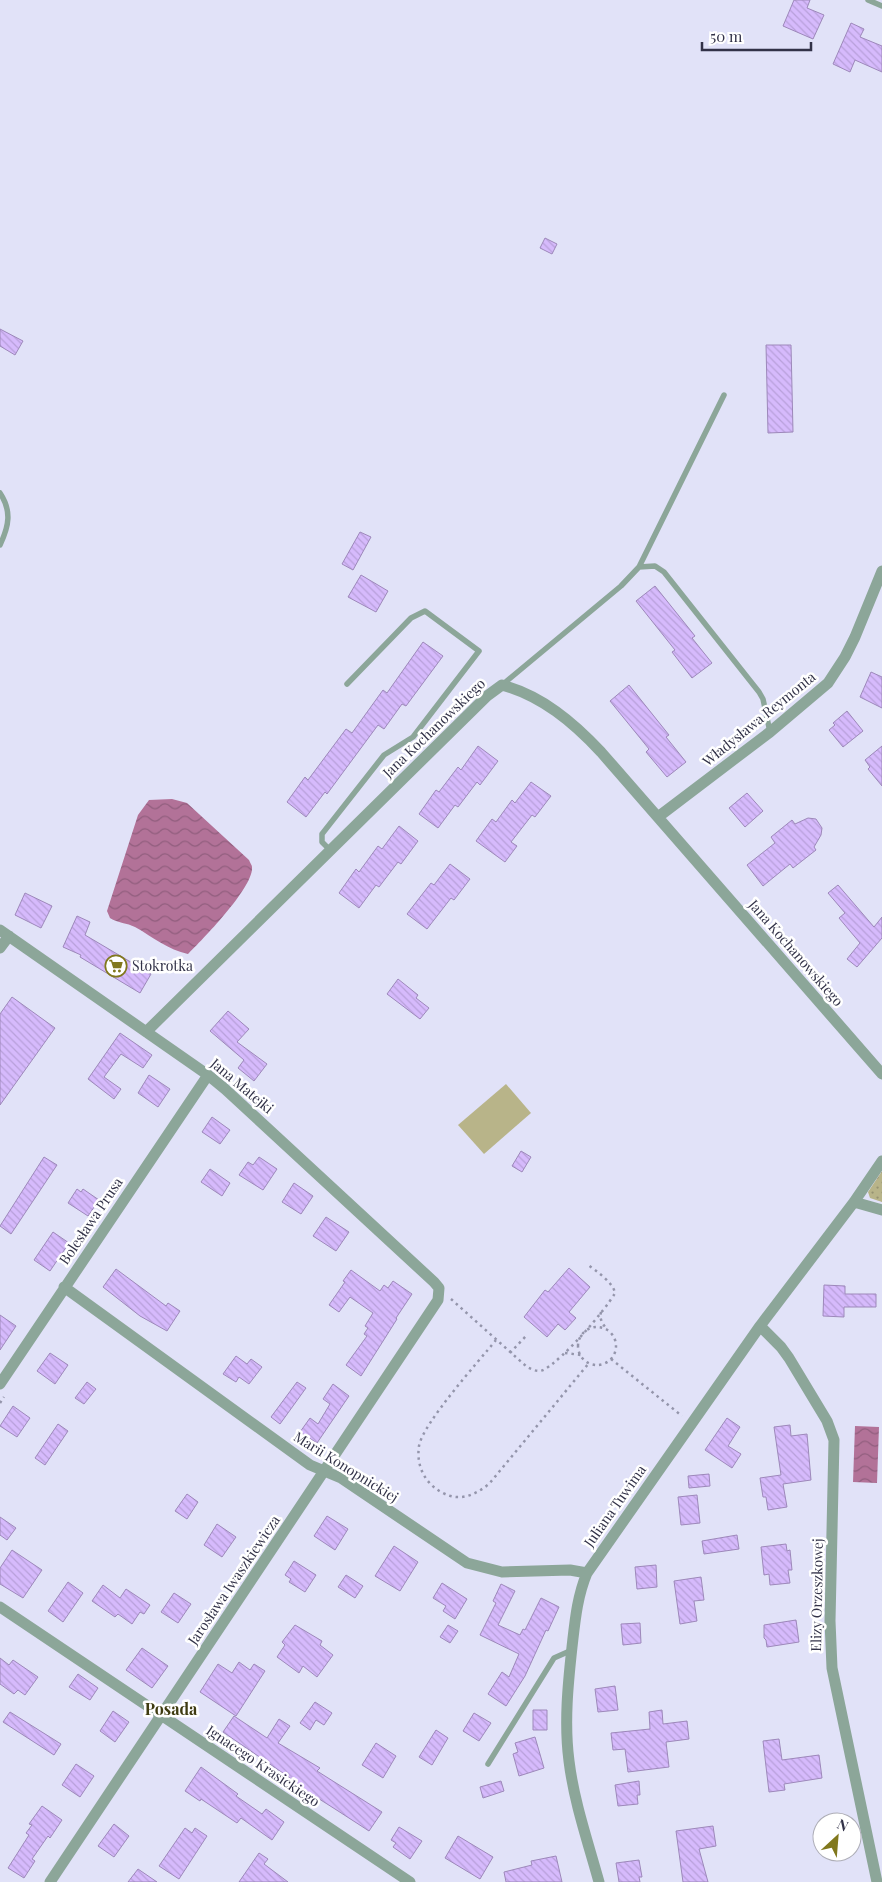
<svg xmlns="http://www.w3.org/2000/svg" width="882" height="1882" font-family="'Playfair Display',serif">
  <defs>
    <pattern id="grass-dots" width="8" height="8" patternUnits="userSpaceOnUse" patternTransform="scale(1.25)"><rect width="8" height="8" fill="#b8b489"/><path d="M2 2h.1M6 6h.1" fill="none" stroke="#969372" stroke-width="1.8" stroke-linecap="round"/></pattern>
    <pattern id="water-waves" width="16" height="10" patternUnits="userSpaceOnUse" patternTransform="scale(1.25)"><rect width="16" height="10" fill="#b27298"/><path d="M0 5q4-4 8 0t8 0" fill="none" stroke="#915e7e"/></pattern>
    <pattern id="building-back-hatch" width="6" height="6" patternUnits="userSpaceOnUse" patternTransform="scale(1.25)"><rect width="6" height="6" fill="#d6bafc"/><path d="M-1 5l2 2M0 0l6 6M5-1l2 2" fill="none" stroke="#b8a0da"/></pattern>
  </defs>
  <rect width="100%" height="100%" fill="#e1e2f8"/>
  <path fill="url(#grass-dots)" d="M 882,1171 L 882,1202 L 870,1198 L 868,1192 Z"/>
  <path fill="#b8b489" d="M 506,1084 L 531,1113 L 484,1154 L 458,1125 Z"/>
  <path fill="url(#water-waves)" d="M 172,799 L 187,803 L 249,860 C 250,863 252,865 252,867 C 254,887 202,940 188,954 C 168,950 153,937 135,927 C 127,923 118,923 110,918 L 107,911 L 138,815 L 149,800 Z
    M 855,1426 L 879,1427 L 877,1483 L 853,1482 Z"/>
  <path fill="url(#building-back-hatch)" stroke="#9d88ba" d="M 794,0 L 810,0 L 807,8 L 824,15 L 813,39 L 783,26 Z
    M 851,23 L 864,29 L 860,37 L 882,46 L 882,72 L 855,60 L 850,72 L 833,64 Z
    M 545,238 L 557,244 L 552,254 L 540,248 Z
    M 0,329 L 23,341 L 15,355 L 0,346 Z
    M 766,345 L 791,345 L 793,432 L 768,433 Z
    M 360,532 L 371,537 L 353,570 L 342,564 Z
    M 361,575 L 388,591 L 376,612 L 348,597 Z
    M 655,586 L 695,636 L 692,638 L 712,663 L 692,678 L 672,652 L 675,650 L 636,601 Z
    M 423,642 L 443,656 L 406,706 L 402,704 L 384,729 L 378,725 L 327,794 L 325,792 L 306,817 L 287,802 L 305,777 L 308,780 L 346,729 L 352,733 L 383,690 L 387,693 Z
    M 871,672 L 882,677 L 882,708 L 860,697 Z
    M 629,685 L 669,735 L 666,737 L 686,762 L 667,777 L 646,752 L 649,749 L 610,701 Z
    M 847,711 L 863,731 L 843,747 L 829,730 L 835,725 L 833,723 Z
    M 478,746 L 498,761 L 480,785 L 477,782 L 458,807 L 455,805 L 438,828 L 419,814 L 436,790 L 439,792 L 458,767 L 461,770 Z
    M 882,746 L 882,786 L 868,769 L 870,767 L 865,760 Z
    M 531,782 L 551,796 L 535,817 L 532,815 L 511,842 L 517,846 L 505,862 L 476,841 L 492,819 L 496,822 L 512,800 L 515,803 Z
    M 747,793 L 763,811 L 745,827 L 729,808 Z
    M 808,818 L 816,819 L 822,828 L 821,835 L 814,847 L 816,850 L 793,868 L 790,864 L 763,886 L 747,865 L 775,843 L 771,837 L 792,820 L 795,824 Z
    M 399,826 L 418,841 L 401,864 L 398,862 L 379,887 L 376,885 L 359,908 L 339,893 L 356,869 L 359,872 L 378,846 L 382,849 Z
    M 450,864 L 470,879 L 454,900 L 451,898 L 427,929 L 407,914 L 431,883 L 434,885 Z
    M 838,885 L 874,927 L 882,917 L 882,938 L 857,967 L 847,959 L 860,943 L 839,918 L 845,913 L 828,893 Z
    M 25,893 L 52,906 L 41,928 L 15,915 Z
    M 77,916 L 90,922 L 85,935 L 151,974 L 140,993 L 80,957 L 81,955 L 63,947 Z
    M 398,979 L 418,995 L 416,998 L 429,1008 L 420,1019 L 387,994 Z
    M 12,997 L 55,1028 L 0,1105 L 0,1014 Z
    M 228,1011 L 249,1029 L 237,1042 L 267,1064 L 254,1081 L 238,1068 L 244,1060 L 210,1031 Z
    M 120,1033 L 152,1055 L 143,1068 L 121,1054 L 104,1077 L 121,1089 L 114,1099 L 88,1079 Z
    M 149,1075 L 170,1089 L 158,1107 L 138,1093 Z
    M 212,1117 L 230,1130 L 220,1144 L 202,1132 Z
    M 521,1151 L 531,1157 L 522,1172 L 512,1166 Z
    M 44,1157 L 57,1165 L 11,1234 L 0,1226 Z
    M 259,1157 L 277,1169 L 263,1190 L 239,1175 L 248,1162 L 253,1165 Z
    M 210,1169 L 230,1183 L 222,1196 L 201,1182 Z
    M 294,1183 L 313,1196 L 301,1214 L 282,1202 Z
    M 77,1189 L 81,1192 L 83,1189 L 99,1200 L 88,1216 L 68,1203 Z
    M 326,1217 L 349,1232 L 336,1251 L 313,1236 Z
    M 53,1232 L 69,1243 L 50,1271 L 34,1260 Z
    M 569,1268 L 590,1287 L 569,1312 L 576,1318 L 565,1330 L 558,1324 L 547,1337 L 524,1317 L 545,1290 L 548,1292 Z
    M 116,1269 L 166,1306 L 168,1303 L 180,1311 L 167,1331 L 140,1316 L 103,1287 Z
    M 351,1270 L 380,1291 L 384,1285 L 388,1288 L 393,1281 L 412,1294 L 396,1318 L 397,1319 L 361,1376 L 346,1365 L 367,1336 L 364,1334 L 368,1328 L 365,1326 L 373,1313 L 350,1297 L 339,1312 L 329,1305 L 345,1282 L 343,1281 Z
    M 824,1285 L 845,1286 L 845,1294 L 876,1294 L 876,1307 L 844,1307 L 844,1317 L 823,1316 Z
    M 0,1315 L 16,1326 L 0,1350 Z
    M 50,1353 L 68,1365 L 55,1384 L 37,1371 Z
    M 236,1356 L 247,1364 L 251,1359 L 262,1367 L 249,1384 L 239,1377 L 236,1382 L 223,1374 Z
    M 87,1382 L 96,1389 L 84,1404 L 75,1398 Z
    M 297,1382 L 306,1388 L 280,1424 L 271,1417 Z
    M 333,1384 L 349,1396 L 317,1443 L 300,1432 L 310,1418 L 318,1424 L 330,1404 L 323,1399 Z
    M 13,1406 L 30,1418 L 17,1437 L 0,1426 Z
    M 727,1418 L 740,1427 L 728,1446 L 741,1454 L 732,1468 L 705,1450 Z
    M 58,1424 L 68,1431 L 45,1465 L 35,1458 Z
    M 790,1425 L 791,1436 L 807,1434 L 811,1480 L 783,1484 L 787,1507 L 768,1510 L 766,1497 L 763,1497 L 760,1478 L 781,1475 L 774,1427 Z
    M 709,1474 L 710,1486 L 689,1488 L 688,1476 Z
    M 187,1494 L 198,1502 L 187,1519 L 175,1511 Z
    M 697,1495 L 700,1523 L 681,1525 L 678,1497 Z
    M 327,1516 L 348,1529 L 335,1550 L 314,1536 Z
    M 0,1517 L 16,1528 L 7,1540 L 0,1535 Z
    M 217,1524 L 236,1537 L 222,1557 L 204,1545 Z
    M 737,1535 L 739,1549 L 704,1554 L 702,1541 Z
    M 786,1544 L 787,1551 L 790,1550 L 792,1570 L 788,1570 L 790,1583 L 770,1585 L 769,1574 L 764,1575 L 761,1547 Z
    M 394,1546 L 418,1562 L 400,1591 L 375,1576 Z
    M 12,1550 L 42,1570 L 23,1598 L 0,1584 L 0,1568 Z
    M 294,1561 L 316,1575 L 305,1592 L 289,1582 L 291,1579 L 285,1575 Z
    M 656,1565 L 657,1587 L 637,1589 L 635,1567 Z
    M 346,1575 L 363,1586 L 355,1598 L 338,1587 Z
    M 701,1577 L 704,1600 L 694,1601 L 697,1621 L 680,1624 L 674,1581 Z
    M 68,1582 L 83,1593 L 63,1622 L 48,1611 Z
    M 442,1583 L 467,1599 L 455,1619 L 443,1611 L 446,1606 L 433,1598 Z
    M 501,1584 L 515,1591 L 498,1625 L 520,1635 L 523,1629 L 525,1630 L 541,1598 L 559,1607 L 548,1631 L 546,1630 L 525,1676 L 506,1706 L 488,1694 L 502,1672 L 509,1677 L 519,1654 L 480,1635 L 496,1603 L 493,1601 Z
    M 103,1585 L 120,1598 L 126,1589 L 150,1605 L 144,1614 L 140,1612 L 132,1624 L 118,1614 L 115,1617 L 92,1601 Z
    M 174,1593 L 191,1604 L 178,1623 L 161,1612 Z
    M 796,1620 L 799,1642 L 767,1647 L 766,1640 L 764,1638 L 764,1625 Z
    M 640,1623 L 641,1643 L 623,1645 L 621,1624 Z
    M 295,1625 L 322,1641 L 320,1645 L 333,1655 L 317,1677 L 303,1666 L 299,1673 L 277,1657 L 285,1645 L 282,1642 Z
    M 448,1625 L 458,1631 L 450,1643 L 440,1637 Z
    M 142,1648 L 168,1666 L 152,1688 L 126,1670 Z
    M 0,1658 L 9,1665 L 13,1660 L 38,1677 L 25,1695 L 18,1690 L 14,1694 L 0,1684 Z
    M 239,1662 L 250,1670 L 254,1664 L 265,1671 L 236,1716 L 200,1692 L 218,1664 L 232,1673 Z
    M 78,1674 L 98,1688 L 90,1700 L 69,1687 Z
    M 615,1686 L 618,1710 L 598,1712 L 595,1689 Z
    M 315,1702 L 332,1713 L 324,1725 L 316,1720 L 310,1730 L 300,1723 Z
    M 533,1710 L 547,1710 L 547,1730 L 533,1730 Z
    M 662,1710 L 663,1724 L 687,1721 L 689,1739 L 666,1742 L 669,1767 L 628,1772 L 625,1749 L 613,1750 L 611,1733 L 650,1729 L 649,1712 Z
    M 113,1711 L 129,1722 L 115,1742 L 100,1731 Z
    M 10,1712 L 61,1744 L 54,1755 L 3,1722 Z
    M 474,1713 L 491,1723 L 479,1741 L 463,1731 Z
    M 234,1716 L 267,1738 L 279,1719 L 290,1726 L 278,1743 L 320,1768 L 317,1771 L 382,1812 L 369,1831 L 335,1809 L 305,1790 L 304,1792 L 294,1785 L 296,1782 L 223,1732 Z
    M 436,1730 L 448,1738 L 432,1765 L 419,1757 Z
    M 535,1737 L 544,1768 L 519,1776 L 513,1754 L 518,1752 L 515,1743 Z
    M 779,1739 L 782,1760 L 819,1755 L 822,1778 L 784,1784 L 785,1790 L 769,1792 L 763,1741 Z
    M 376,1743 L 396,1756 L 383,1778 L 362,1765 Z
    M 76,1764 L 94,1776 L 80,1797 L 62,1785 Z
    M 201,1767 L 238,1794 L 236,1796 L 262,1814 L 266,1809 L 284,1822 L 272,1840 L 241,1818 L 237,1823 L 201,1799 L 200,1801 L 185,1791 Z
    M 501,1781 L 504,1791 L 483,1798 L 480,1787 Z
    M 639,1781 L 640,1795 L 637,1795 L 638,1804 L 618,1806 L 615,1785 Z
    M 42,1806 L 62,1820 L 50,1838 L 48,1836 L 32,1859 L 35,1861 L 24,1878 L 8,1868 L 29,1835 L 26,1833 L 32,1825 L 29,1824 Z
    M 114,1824 L 129,1836 L 114,1857 L 98,1846 Z
    M 713,1826 L 716,1846 L 699,1849 L 708,1882 L 683,1882 L 676,1831 Z
    M 399,1827 L 422,1841 L 410,1859 L 393,1847 L 396,1843 L 391,1840 Z
    M 185,1828 L 192,1833 L 195,1828 L 207,1836 L 179,1879 L 159,1866 Z
    M 458,1836 L 493,1857 L 480,1879 L 445,1858 Z
    M 259,1853 L 268,1859 L 264,1864 L 288,1882 L 239,1882 Z
    M 556,1856 L 562,1882 L 506,1882 L 504,1872 L 532,1865 L 531,1861 Z
    M 639,1860 L 642,1877 L 639,1877 L 640,1882 L 619,1882 L 616,1863 Z
    M 138,1869 L 157,1882 L 128,1882 Z"/>
  <g fill="none" stroke-linecap="round" stroke-linejoin="round">
    <path stroke="#9495ab" stroke-width="2.5" stroke-dasharray="2.5 4" stroke-linecap="butt" d="M 451,1299 L 527,1367 C 533,1370 539,1373 545,1369 C 563,1359 605,1311 615,1293 C 613,1282 596,1271 587,1264
      M 601,1312 C 599,1319 603,1325 607,1329
      M578 1346a19 19 0 1 1 38 0a19 19 0 1 1-38 0Z
      M 496,1340 C 479,1361 423,1423 419,1446 C 416,1466 425,1484 443,1493 C 460,1502 475,1495 489,1484 L 589,1363
      M 510,1353 L 526,1336
      M 565,1353 L 581,1355
      M 611,1359 L 682,1416
      M 0,1403 L 4,1397"/>
    <path stroke="#8ca699" stroke-width="5.5" d="M 868,0 L 882,6
      M 0,493 C 12,511 9,526 0,545
      M 639,567 L 655,566 L 664,572 L 759,692 L 763,699 L 770,732
      M 502,685 L 621,586 L 639,567 L 724,395
      M 330,850 L 322,842 L 322,834 L 384,755 L 413,737 L 479,651 L 425,611 L 411,618 L 347,684
      M 488,1764 L 554,1658 L 572,1650"/>
    <path stroke="#8ca699" stroke-width="11" d="M 658,817 L 770,732 L 828,683 L 845,657 L 855,637 L 882,571
      M 0,930 L 208,1075 L 225,1089 L 434,1282 L 439,1288 L 438,1300 L 50,1882
      M 0,948 L 9,936
      M 146,1032 L 487,696 L 502,685 C 542,696 573,722 601,752 L 882,1074
      M 854,1202 L 882,1210
      M 64,1287 L 310,1465 L 341,1478 L 467,1563 L 502,1572 L 570,1570 L 587,1573
      M 760,1326 L 781,1347 L 789,1358 L 827,1421 L 834,1440 L 830,1621 L 832,1668 L 877,1882
      M 0,1384 L 208,1075
      M 0,1607 L 410,1882
      M 599,1882 C 588,1842 574,1802 569,1761 C 564,1723 568,1684 572,1647 C 575,1621 577,1597 587,1573 L 760,1326 L 854,1202 L 882,1161"/>
  </g>
  <defs>
    <g id="supermarket-ring" transform="scale(1.125)"><circle r="9.5" fill="#fff" stroke="#81781d" stroke-width="1.5"/><path d="M-6-5.5h2.5l.6 2H6L4.5 2H-2.5L-4.4-4H-6ZM-1.5 3.2a1.3 1.3 0 1 0 .1 0ZM3 3.2a1.3 1.3 0 1 0 .1 0Z" fill="#81781d"/></g>
  </defs>
  <g fill-rule="evenodd">
    <use href="#supermarket-ring" x="116" y="966"/>
  </g>
  <g text-anchor="middle" stroke-width="5" stroke-linejoin="round" paint-order="stroke">
    <g font-size="14" fill="#323248" stroke="#fff">
      <text transform="translate(759 719) rotate(-39)" y="5">Władysława Reymonta</text>
      <text transform="translate(434 728) rotate(-44)" y="5">Jana Kochanowskiego</text>
      <text transform="translate(796 953) rotate(49)" y="5">Jana Kochanowskiego</text>
      <text transform="translate(242 1086) rotate(40)" y="5">Jana Matejki</text>
      <text transform="translate(91 1221) rotate(-56)" y="5">Bolesława Prusa</text>
      <text transform="translate(346 1467) rotate(32)" y="5">Marii Konopnickiej</text>
      <text transform="translate(615 1506) rotate(-55)" y="5">Juliana Tuwima</text>
      <text transform="translate(234 1580) rotate(-56)" y="5">Jarosława Iwaszkiewicza</text>
      <text transform="translate(817 1595) rotate(-89)" y="5">Elizy Orzeszkowej</text>
      <text transform="translate(263 1766) rotate(34)" y="5">Ignacego Krasickiego</text>
    </g>
    <g font-size="14" fill="#323248" stroke="#fff" text-anchor="start">
      <text x="132" y="971">Stokrotka</text>
    </g>
    <g font-size="16" font-weight="bold" fill="#3f3b11" stroke="#fff">
      <text x="171" y="1715">Posada</text>
    </g>
  </g>
  <g transform="translate(837 1837) rotate(26)"><circle r="24" fill="#ffffff" stroke="#adadb6"/>
  <path d="M0-4L9 19L0 12L-9 19Z" fill="#81781d"/>
  <text y="-8" font-size="14" font-weight="bold" text-anchor="middle" fill="#323248">N</text>
  </g>
  <path d="M702 42v8h109v-8" fill="none" stroke="#323248" stroke-width="2.5"/>
  <text x="710" y="42" font-size="15" fill="#323248" stroke="#ffffff" stroke-width="4" paint-order="stroke">50 m</text>
</svg>
